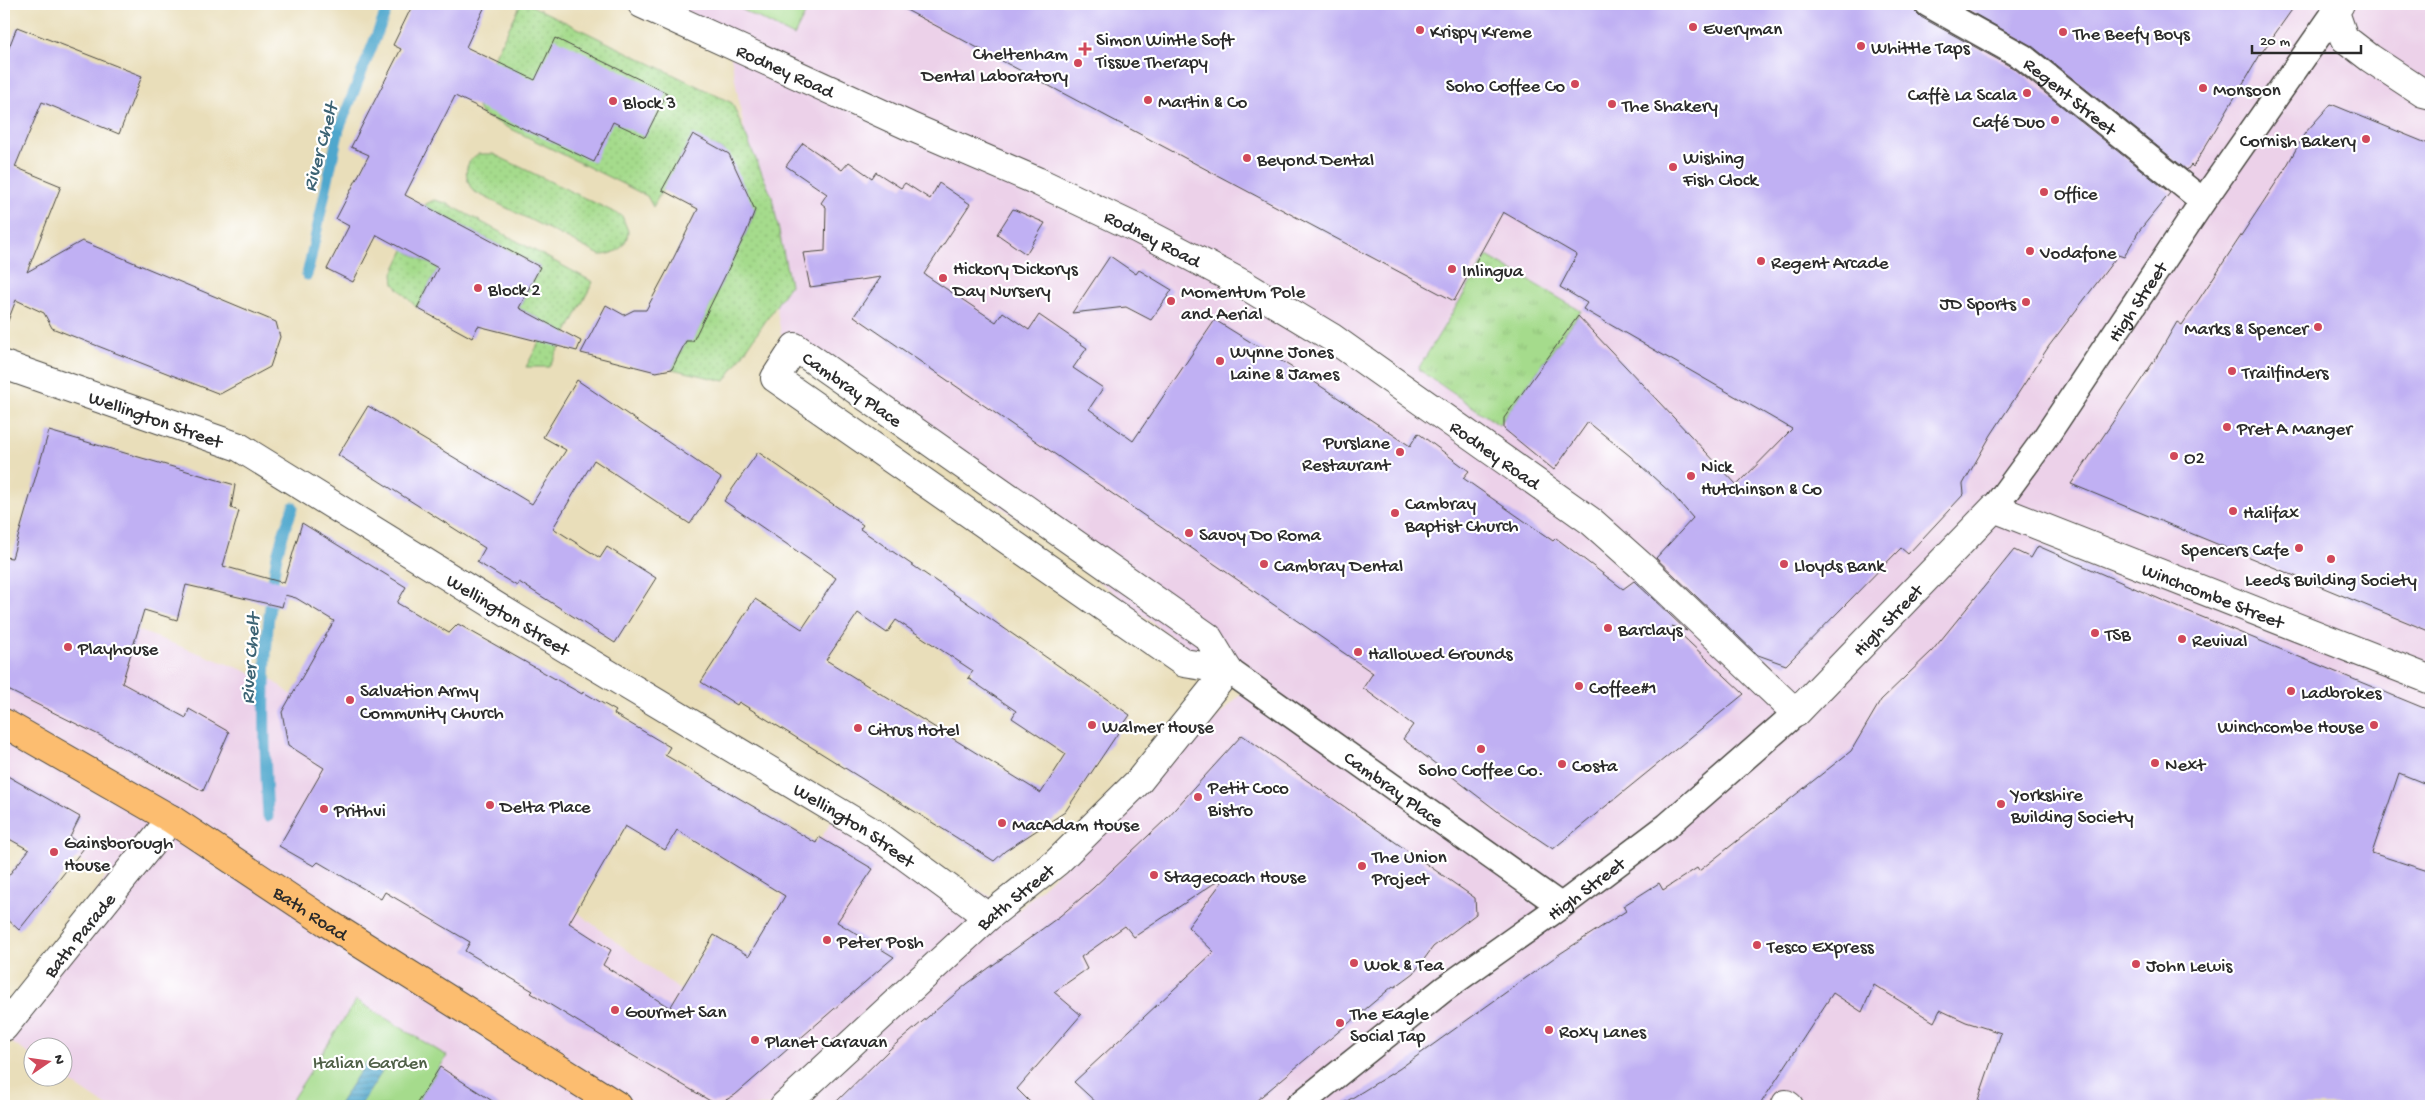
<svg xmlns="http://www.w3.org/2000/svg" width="2435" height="1110" font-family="'Gochi Hand',sans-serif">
  <defs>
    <pattern id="grass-dots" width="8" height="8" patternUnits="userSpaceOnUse" patternTransform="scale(1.25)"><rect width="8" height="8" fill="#a5db8c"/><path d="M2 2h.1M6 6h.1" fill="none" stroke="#8ebc79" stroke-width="1.8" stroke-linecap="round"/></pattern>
    <pattern id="park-tufts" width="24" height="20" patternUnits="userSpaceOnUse" patternTransform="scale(1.25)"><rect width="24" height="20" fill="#a5db8c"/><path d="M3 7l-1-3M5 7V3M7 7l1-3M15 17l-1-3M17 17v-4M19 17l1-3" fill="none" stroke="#8ebc79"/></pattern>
    <pattern id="water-rules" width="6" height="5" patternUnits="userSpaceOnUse" patternTransform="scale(1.25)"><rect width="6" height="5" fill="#50a7cd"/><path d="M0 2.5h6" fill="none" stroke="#4388a7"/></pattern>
  </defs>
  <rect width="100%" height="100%" fill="#fff"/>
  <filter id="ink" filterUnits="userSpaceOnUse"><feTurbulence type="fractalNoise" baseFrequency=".02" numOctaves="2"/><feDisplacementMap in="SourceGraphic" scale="10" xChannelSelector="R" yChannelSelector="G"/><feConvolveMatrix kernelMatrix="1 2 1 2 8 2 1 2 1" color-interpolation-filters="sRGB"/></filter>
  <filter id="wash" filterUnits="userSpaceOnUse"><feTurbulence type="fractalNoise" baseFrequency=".0096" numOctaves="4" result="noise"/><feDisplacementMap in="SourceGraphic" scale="20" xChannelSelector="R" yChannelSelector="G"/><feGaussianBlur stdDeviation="1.12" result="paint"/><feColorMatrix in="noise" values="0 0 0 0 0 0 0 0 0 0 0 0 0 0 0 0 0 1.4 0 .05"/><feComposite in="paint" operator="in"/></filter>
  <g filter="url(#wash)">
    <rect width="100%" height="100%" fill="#e9deba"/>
    <path fill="#ecd1e9" d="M 635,4 L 2172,4 L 2141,47 L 2173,4 L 2431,4 L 2431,1106 L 106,1106 L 63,1077 L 62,1048 L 32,1048 L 32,1056 L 11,1042 L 108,872 L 4,830 L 4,580 L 275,682 L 719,1020 L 782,897 L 836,815 L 1018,911 L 1243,692 L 782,339 L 727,35 Z"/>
    <path fill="url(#grass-dots)" stroke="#68835c" d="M 521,4 L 528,4 L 732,103 L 772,197 L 790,285 L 725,381 L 672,369 L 686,341 L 693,340 L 746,233 L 755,211 L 724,151 L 693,135 L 653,207 L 647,196 L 481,114 L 477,105 L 477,92 Z
      M 478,154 L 493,154 L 622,216 L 628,231 C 627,247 615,255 600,255 L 473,191 C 464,177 463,163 478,154 Z
      M 434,200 L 446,203 L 593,282 L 549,367 L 526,367 L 549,324 L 519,308 L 540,267 L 431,209 L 408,252 L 438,268 L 417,308 L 394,284 L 393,273 L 426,204 Z"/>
    <path fill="url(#park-tufts)" stroke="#68835c" d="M 1487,256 L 1581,311 L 1499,425 L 1418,369 Z"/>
    <path fill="#a5db8c" stroke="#68835c" d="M 731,4 L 810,4 L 794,36 Z
      M 356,1000 L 447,1056 L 415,1106 L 288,1106 Z"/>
    <path fill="url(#water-rules)" stroke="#3e697c" d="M 366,1062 L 382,1072 L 360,1106 L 338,1106 Z"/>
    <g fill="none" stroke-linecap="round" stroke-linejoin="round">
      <path stroke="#50a7cd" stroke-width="11" d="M 307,275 L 339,129 L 389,4
        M 268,816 C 263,732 262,645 276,561 C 279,543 287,525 293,507"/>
    </g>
    <g id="blocks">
      <path fill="#c0b0f3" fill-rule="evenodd" d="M 413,4 L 486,4 L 466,47 L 535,80 L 555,38 L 667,93 L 645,137 L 613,122 L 594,162 L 455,96 L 405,195 L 540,267 L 519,308 L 581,341 L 577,351 L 478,326 L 472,338 L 417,308 L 438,268 L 377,235 L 353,282 L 327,269 L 349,226 L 336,219 L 369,155 L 351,147 L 401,49 L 393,45 Z
        M 895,4 L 1914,4 L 1915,11 L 1921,17 L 2015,69 L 2170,193 L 2139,231 L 2124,257 L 2118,255 L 2049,346 L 1991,435 L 1963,484 L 1964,494 L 1908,554 L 1901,548 L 1786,665 L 1758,655 L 1656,558 L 1693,518 L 1673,495 L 1630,456 L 1588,422 L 1554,470 L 1504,429 L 1504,418 L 1578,316 L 1737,485 L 1792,429 L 1583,309 L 1587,303 L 1560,287 L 1577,255 L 1503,212 L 1454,301 Z
        M 1957,4 L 2296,4 L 2260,55 L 2193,167 L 2191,165 L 2187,170 L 2032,46 Z
        M 17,27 L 142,76 L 119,134 L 42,102 L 15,167 L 61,186 L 27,272 L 82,241 L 276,322 L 280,337 L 270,367 L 220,394 L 52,328 L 44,313 L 16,300 L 6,326 L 4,326 L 4,60 Z
        M 2331,104 L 2431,145 L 2431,632 L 2071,484 L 2156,358 L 2177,322 L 2182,325 L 2285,169 L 2305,133 Z
        M 693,134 L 729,154 L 755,210 L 746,233 L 693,341 L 686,341 L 672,369 L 656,372 L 581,353 L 606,305 L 624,315 L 634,310 L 646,310 L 669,267 L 698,209 L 662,190 Z
        M 803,143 L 842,170 L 849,162 L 872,178 L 876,172 L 901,188 L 905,183 L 930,199 L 939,183 L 970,204 L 924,274 L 996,322 L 1003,312 L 1029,330 L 1039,315 L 1087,348 L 1073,368 L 1103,388 L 1089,409 L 1133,441 L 1215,320 L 1304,375 L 1410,446 L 1418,433 L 1469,471 L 1463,478 L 1553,541 L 1556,538 L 1623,589 L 1634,581 L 1687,631 L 1672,626 L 1744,694 L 1553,849 L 1501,814 L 1403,739 L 1413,725 L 1363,688 L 1373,673 L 854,316 L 881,277 L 810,287 L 803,253 L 825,251 L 826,207 L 821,203 L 827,194 L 786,166 Z
        M 1013,209 L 1045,223 L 1026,254 L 997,234 Z
        M 1110,256 L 1136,274 L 1139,270 L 1172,290 L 1151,320 L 1126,307 L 1072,313 Z
        M 577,380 L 721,478 L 690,524 L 594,460 L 553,528 L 600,558 L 607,547 L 656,578 L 615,643 L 519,582 L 517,586 L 477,562 L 485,548 L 338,455 L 368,406 L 532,504 L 566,450 L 543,437 Z
        M 49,431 L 235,485 L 231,508 L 239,511 L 223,566 L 284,583 L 302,523 L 406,587 L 397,603 L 449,633 L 458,624 L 582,694 L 583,692 L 616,711 L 614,714 L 670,747 L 665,755 L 816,843 L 819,837 L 873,869 L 837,922 L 894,957 L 735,1095 L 724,1101 L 712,1102 L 608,1041 L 608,1040 L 531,993 L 533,991 L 465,951 L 470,942 L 385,892 L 381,899 L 318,862 L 314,866 L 279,846 L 324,768 L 288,745 L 282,712 L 334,621 L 296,598 L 285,595 L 282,607 L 186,585 L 177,620 L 144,610 L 122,683 L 186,718 L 189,709 L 229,732 L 203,791 L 107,739 L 4,688 L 4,557 L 12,558 ZM 625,826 L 665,850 L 677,830 L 785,896 L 749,956 L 714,935 L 670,1008 L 603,965 L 611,950 L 569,923 Z
        M 758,452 L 863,525 L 860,529 L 1130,715 L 1065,812 L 1005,851 L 994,861 L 739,702 L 737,705 L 701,682 L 755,599 L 802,629 L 836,578 L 724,501 ZM 858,613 L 887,633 L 896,620 L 973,671 L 968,678 L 1016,711 L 1012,718 L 1066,754 L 1041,793 L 826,660 Z
        M 2038,546 L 2180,608 L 2431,711 L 2431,786 L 2399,773 L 2372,853 L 2431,872 L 2431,1106 L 1976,1106 L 2001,1033 L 1966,1022 L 1940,1010 L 1934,1022 L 1874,985 L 1862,1012 L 1833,993 L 1759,1106 L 1339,1106 L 1399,1069 L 1558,955 L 1626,911 L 1623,906 L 1659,883 L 1663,890 L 1697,868 L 1699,871 L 1851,751 L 1881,700 L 1932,651 L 2014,550 L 2031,558 Z
        M 1242,735 L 1475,898 L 1476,914 L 1433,947 L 1414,973 L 1395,987 L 1393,986 L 1250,1106 L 1100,1106 L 1074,1082 L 1214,952 L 1188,927 L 1228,874 L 1134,937 L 1125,926 L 1081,957 L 1087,969 L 1054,992 L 1081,1015 L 1017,1089 L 1034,1106 L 832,1106 L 890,1049 L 967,984 L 1060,916 L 1093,888 L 1166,819 Z
        M 4,774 L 80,817 L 70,837 L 84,848 L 19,930 L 4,916 L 4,881 L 29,850 L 4,836 Z
        M 440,1067 L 500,1106 L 415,1106 Z"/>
    </g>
  </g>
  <g filter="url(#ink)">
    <use href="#blocks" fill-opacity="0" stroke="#484640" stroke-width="1"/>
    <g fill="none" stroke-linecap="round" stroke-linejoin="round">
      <g stroke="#484640" stroke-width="28">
        <g id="pedestrian">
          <path id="s1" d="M 1928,4 L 2023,57 L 2203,201"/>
          <path id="s2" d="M 1994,508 L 2043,441 L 2203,201 L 2335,12"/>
          <path id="s3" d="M 1228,670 L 1561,906"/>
          <path id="s4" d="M 1298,1106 L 1444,989 L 1561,906 L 1667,826 L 1796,713"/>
        </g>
      </g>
      <g stroke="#484640" stroke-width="30">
        <g id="minor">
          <path id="s5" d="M 642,4 L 909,126 L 1037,181 L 1138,229 L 1243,284 L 1331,337 L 1592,522 L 1647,571 L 1796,713 L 1994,508 L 2431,680"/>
          <path d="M 2340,4 L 2335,12 L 2344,38 L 2370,58 L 2423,93 L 2431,95"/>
          <path d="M 795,347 L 1208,637 L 1228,670 L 1184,663 L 775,378 Z"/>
          <path id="s6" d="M 4,365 L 239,447 L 517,619 L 872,832 L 988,917"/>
          <path d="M 1786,1104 L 1789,1106"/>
          <path id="s7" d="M 784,1106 L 988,917 L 1057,862 L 1139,781 L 1228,670"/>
        </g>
      </g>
      <g stroke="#484640" stroke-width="30">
        <g id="tertiary">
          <path id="s8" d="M 4,1027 L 171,819"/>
        </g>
      </g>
      <g stroke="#484640" stroke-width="30">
        <g id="primary">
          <path id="s9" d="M 4,723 L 171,819 L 326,922 L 618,1106"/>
        </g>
      </g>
      <use href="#pedestrian" stroke="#fff" stroke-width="25"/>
      <use href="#minor" stroke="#fff" stroke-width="28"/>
      <use href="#tertiary" stroke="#fff" stroke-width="28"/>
      <use href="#primary" stroke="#fcbd6f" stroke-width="28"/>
    </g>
  </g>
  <g fill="#d1495b" stroke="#fff" stroke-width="2">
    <circle cx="1693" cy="27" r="5"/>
    <circle cx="1420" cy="30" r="5"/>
    <circle cx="2063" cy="32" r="5"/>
    <circle cx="1861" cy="46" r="5"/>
    <path d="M1082.5 41.5h5v5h5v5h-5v5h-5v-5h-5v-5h5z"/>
    <circle cx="1078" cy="63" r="5"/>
    <circle cx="1575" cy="84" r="5"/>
    <circle cx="2203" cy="88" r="5"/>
    <circle cx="2027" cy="93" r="5"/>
    <circle cx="1148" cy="100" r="5"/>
    <circle cx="613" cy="101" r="5"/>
    <circle cx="1612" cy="104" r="5"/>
    <circle cx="2055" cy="120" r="5"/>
    <circle cx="2366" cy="139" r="5"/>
    <circle cx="1247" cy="158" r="5"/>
    <circle cx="1673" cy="167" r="5"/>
    <circle cx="2044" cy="192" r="5"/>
    <circle cx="2030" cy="251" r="5"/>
    <circle cx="1761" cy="261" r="5"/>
    <circle cx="1452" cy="269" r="5"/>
    <circle cx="943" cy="278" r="5"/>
    <circle cx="478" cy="288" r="5"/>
    <circle cx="1171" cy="301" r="5"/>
    <circle cx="2026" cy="302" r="5"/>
    <circle cx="2318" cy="327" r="5"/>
    <circle cx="1220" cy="361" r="5"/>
    <circle cx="2232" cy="371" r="5"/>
    <circle cx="2227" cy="427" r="5"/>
    <circle cx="1400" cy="452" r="5"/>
    <circle cx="2174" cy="456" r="5"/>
    <circle cx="1691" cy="476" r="5"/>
    <circle cx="2233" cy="511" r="5"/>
    <circle cx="1395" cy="513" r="5"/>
    <circle cx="1189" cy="533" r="5"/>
    <circle cx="2299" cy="548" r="5"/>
    <circle cx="2331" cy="559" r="5"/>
    <circle cx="1264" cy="564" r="5"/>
    <circle cx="1784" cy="564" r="5"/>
    <circle cx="1608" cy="628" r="5"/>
    <circle cx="2095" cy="633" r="5"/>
    <circle cx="2182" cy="639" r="5"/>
    <circle cx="68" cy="647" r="5"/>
    <circle cx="1358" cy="652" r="5"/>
    <circle cx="1579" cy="686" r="5"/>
    <circle cx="2291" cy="691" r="5"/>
    <circle cx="350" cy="700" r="5"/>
    <circle cx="1092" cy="725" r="5"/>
    <circle cx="2374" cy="725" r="5"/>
    <circle cx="858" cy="728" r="5"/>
    <circle cx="1481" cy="749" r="5"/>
    <circle cx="2155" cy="763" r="5"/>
    <circle cx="1562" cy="764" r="5"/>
    <circle cx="1198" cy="797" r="5"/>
    <circle cx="2001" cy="804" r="5"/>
    <circle cx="490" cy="805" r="5"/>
    <circle cx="324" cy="809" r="5"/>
    <circle cx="1002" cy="823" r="5"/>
    <circle cx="54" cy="852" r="5"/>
    <circle cx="1362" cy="866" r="5"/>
    <circle cx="1154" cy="875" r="5"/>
    <circle cx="827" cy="940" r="5"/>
    <circle cx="1757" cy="945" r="5"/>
    <circle cx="1354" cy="963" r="5"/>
    <circle cx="2136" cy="964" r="5"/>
    <circle cx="615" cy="1010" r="5"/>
    <circle cx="1340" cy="1023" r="5"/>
    <circle cx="1549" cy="1030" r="5"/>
    <circle cx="755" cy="1040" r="5"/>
  </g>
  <g text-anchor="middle" stroke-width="4.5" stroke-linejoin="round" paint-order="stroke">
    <g font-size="19" fill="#2b2b2b" stroke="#fff" text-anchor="start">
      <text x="1703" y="34">Everyman</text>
      <text x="1430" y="37">Krispy Kreme</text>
      <text x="2073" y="39">The Beefy Boys</text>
      <text x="1096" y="45">Simon Wintle Soft<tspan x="1096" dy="22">Tissue Therapy</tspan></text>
      <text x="1871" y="53">Whittle Taps</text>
      <text x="1068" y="59" text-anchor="end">Cheltenham<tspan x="1068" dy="22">Dental Laboratory</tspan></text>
      <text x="1565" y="91" text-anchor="end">Soho Coffee Co</text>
      <text x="2213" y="95">Monsoon</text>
      <text x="2017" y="100" text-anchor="end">Caffè La Scala</text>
      <text x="1158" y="107">Martin &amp; Co</text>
      <text x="623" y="108">Block 3</text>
      <text x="1622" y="111">The Shakery</text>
      <text x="2045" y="127" text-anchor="end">Café Duo</text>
      <text x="2356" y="146" text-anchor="end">Cornish Bakery</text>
      <text x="1683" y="163">Wishing<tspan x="1683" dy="22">Fish Clock</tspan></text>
      <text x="1257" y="165">Beyond Dental</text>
      <text x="2054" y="199">Office</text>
      <text x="2040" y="258">Vodafone</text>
      <text x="1771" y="268">Regent Arcade</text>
      <text x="953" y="274">Hickory Dickorys<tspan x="953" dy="22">Day Nursery</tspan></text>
      <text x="1462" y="276">Inlingua</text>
      <text x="488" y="295">Block 2</text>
      <text x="1181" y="297">Momentum Pole<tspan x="1181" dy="22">and Aerial</tspan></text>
      <text x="2016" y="309" text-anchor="end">JD Sports</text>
      <text x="2308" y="334" text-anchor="end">Marks &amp; Spencer</text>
      <text x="1230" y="357">Wynne Jones<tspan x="1230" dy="22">Laine &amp; James</tspan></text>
      <text x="2242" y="378">Trailfinders</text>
      <text x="2237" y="434">Pret A Manger</text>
      <text x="1390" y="448" text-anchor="end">Purslane<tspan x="1390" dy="22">Restaurant</tspan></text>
      <text x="2184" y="463">O2</text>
      <text x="1701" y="472">Nick<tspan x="1701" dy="22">Hutchinson &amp; Co</tspan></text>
      <text x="1405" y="509">Cambray<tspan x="1405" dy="22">Baptist Church</tspan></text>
      <text x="2243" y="518">Halifax</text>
      <text x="1199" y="540">Savoy Do Roma</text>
      <text x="2289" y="555" text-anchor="end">Spencers Cafe</text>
      <text x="1274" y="571">Cambray Dental</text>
      <text x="1794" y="571">Lloyds Bank</text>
      <text x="2331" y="585" text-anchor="middle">Leeds Building Society</text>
      <text x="1618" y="635">Barclays</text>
      <text x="2105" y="640">TSB</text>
      <text x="2192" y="646">Revival</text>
      <text x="78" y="654">Playhouse</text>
      <text x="1368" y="659">Hallowed Grounds</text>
      <text x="1589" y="693">Coffee#1</text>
      <text x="360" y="696">Salvation Army<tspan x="360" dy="22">Community Church</tspan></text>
      <text x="2301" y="698">Ladbrokes</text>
      <text x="1102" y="732">Walmer House</text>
      <text x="2364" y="732" text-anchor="end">Winchcombe House</text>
      <text x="868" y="735">Citrus Hotel</text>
      <text x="2165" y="770">Next</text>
      <text x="1572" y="771">Costa</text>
      <text x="1481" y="775" text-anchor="middle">Soho Coffee Co.</text>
      <text x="1208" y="793">Petit Coco<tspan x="1208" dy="22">Bistro</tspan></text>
      <text x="2011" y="800">Yorkshire<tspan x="2011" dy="22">Building Society</tspan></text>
      <text x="500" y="812">Delta Place</text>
      <text x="334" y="816">Prithvi</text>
      <text x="1012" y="830">MacAdam House</text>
      <text x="64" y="848">Gainsborough<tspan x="64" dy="22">House</tspan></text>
      <text x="1372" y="862">The Union<tspan x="1372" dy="22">Project</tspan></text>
      <text x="1164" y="882">Stagecoach House</text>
      <text x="837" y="947">Peter Posh</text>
      <text x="1767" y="952">Tesco Express</text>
      <text x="1364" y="970">Wok &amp; Tea</text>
      <text x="2146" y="971">John Lewis</text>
      <text x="625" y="1017">Gourmet San</text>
      <text x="1350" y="1019">The Eagle<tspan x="1350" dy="22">Social Tap</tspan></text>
      <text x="1559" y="1037">Roxy Lanes</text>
      <text x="765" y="1047">Planet Caravan</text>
    </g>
    <g font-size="19" fill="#2b2b2b" stroke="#fff">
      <text dy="7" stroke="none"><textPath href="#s5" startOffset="158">Rodney Road</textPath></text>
      <text dy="7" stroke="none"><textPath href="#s1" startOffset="170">Regent Street</textPath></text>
      <text dy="7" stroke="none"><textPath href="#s5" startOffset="562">Rodney Road</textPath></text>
      <text dy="7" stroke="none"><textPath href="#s2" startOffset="251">High Street</textPath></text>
      <text transform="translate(853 388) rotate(35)" y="7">Cambray Place</text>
      <text dy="7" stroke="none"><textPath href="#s6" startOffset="161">Wellington Street</textPath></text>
      <text dy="7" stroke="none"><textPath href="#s5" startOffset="968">Rodney Road</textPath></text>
      <text dy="7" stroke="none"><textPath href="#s5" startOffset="1886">Winchcombe Street</textPath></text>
      <text dy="7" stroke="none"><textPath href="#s6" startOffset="566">Wellington Street</textPath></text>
      <text dy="7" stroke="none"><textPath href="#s5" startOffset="1496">High Street</textPath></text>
      <text dy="7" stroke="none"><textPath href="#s3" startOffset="204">Cambray Place</textPath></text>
      <text dy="7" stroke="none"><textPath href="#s6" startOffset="971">Wellington Street</textPath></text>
      <text dy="7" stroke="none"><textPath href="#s4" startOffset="361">High Street</textPath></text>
      <text dy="7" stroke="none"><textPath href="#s7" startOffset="312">Bath Street</textPath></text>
      <text dy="7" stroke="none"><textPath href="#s9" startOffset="361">Bath Road</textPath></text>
      <text dy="7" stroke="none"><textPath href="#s8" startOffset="119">Bath Parade</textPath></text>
    </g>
    <g font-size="19" fill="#506048" stroke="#fff">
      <text x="370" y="1068">Italian Garden</text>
    </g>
    <g font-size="20" font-style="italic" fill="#3c6374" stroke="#fff">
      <text transform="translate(319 147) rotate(-75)" y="7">River Chelt</text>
      <text transform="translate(249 659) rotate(-86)" y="7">River Chelt</text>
    </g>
  </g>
  <rect width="2435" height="1110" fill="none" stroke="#fff" stroke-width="20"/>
  <g transform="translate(48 1062) rotate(77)"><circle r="24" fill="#ffffff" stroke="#aaaaaa"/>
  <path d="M0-4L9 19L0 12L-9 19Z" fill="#d1495b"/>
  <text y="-8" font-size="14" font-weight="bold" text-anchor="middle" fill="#2b2b2b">N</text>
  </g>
  <path d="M2252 45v8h109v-8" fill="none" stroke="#2b2b2b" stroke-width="2.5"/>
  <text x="2260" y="45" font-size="15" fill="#2b2b2b" stroke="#ffffff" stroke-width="4" paint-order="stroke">20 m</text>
</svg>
